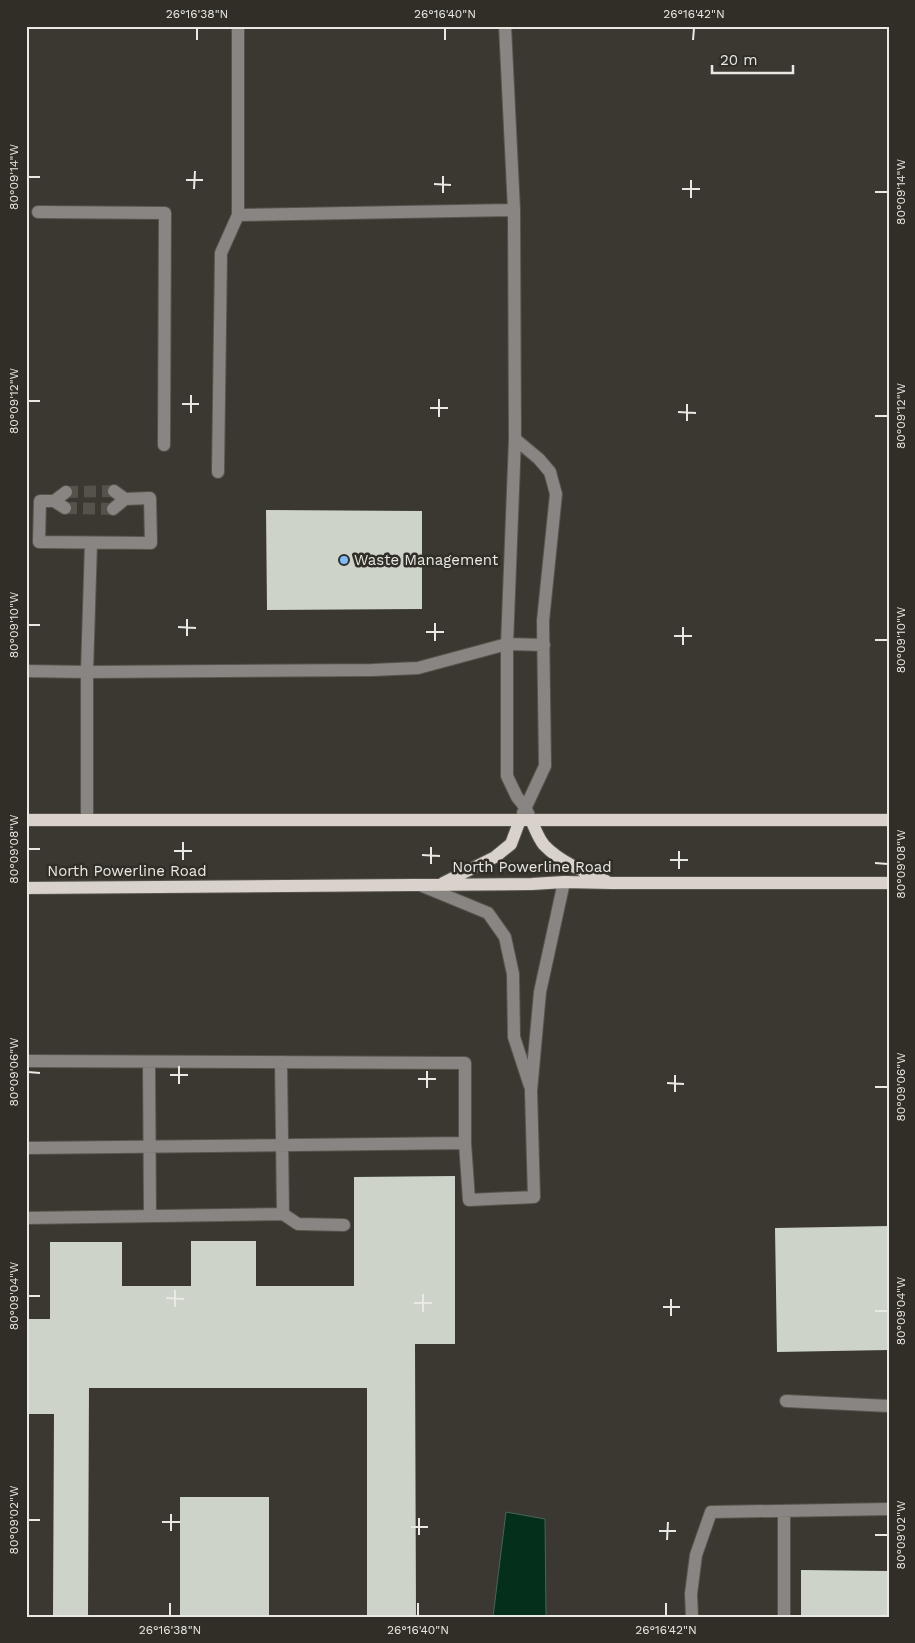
<svg xmlns="http://www.w3.org/2000/svg" width="915" height="1643" font-family="'Work Sans',sans-serif">
  <rect width="100%" height="100%" fill="#3a3830"/>
  <path fill="#032f1b" stroke="#486657" d="M 506,1512 L 545,1519 L 546,1617 L 493,1617 Z"/>
  <path fill="#ced3c9" d="M 266,510 L 422,511 L 422,609 L 267,610 Z
    M 455,1176 L 455,1344 L 415,1344 L 416,1617 L 367,1617 L 367,1388 L 89,1388 L 88,1617 L 53,1617 L 54,1414 L 26,1414 L 26,1319 L 50,1319 L 50,1242 L 122,1242 L 122,1286 L 191,1286 L 191,1241 L 256,1241 L 256,1286 L 354,1286 L 354,1177 Z
    M 889,1226 L 889,1350 L 777,1352 L 775,1228 Z
    M 180,1497 L 269,1497 L 269,1617 L 180,1617 Z
    M 801,1570 L 889,1571 L 889,1617 L 801,1617 Z"/>
  <g fill="none" stroke-linecap="round" stroke-linejoin="round">
    <path stroke="#54524b" stroke-width="12" stroke-dasharray="12 6" stroke-linecap="butt" d="M 66,492 L 114,491
      M 65,508 L 113,509"/>
    <g stroke="#56544c" stroke-width="14">
      <path id="minor" d="M 238,26 L 238,215 L 514,210
        M 505,26 L 514,210 L 515,439 L 507,644 L 507,776 L 517,797 L 525,807 L 531,820
        M 38,212 L 165,213 L 164,445
        M 515,439 L 539,459 L 550,472 L 556,494 L 543,621 L 545,766 L 523,813
        M 218,472 L 221,253 L 238,215
        M 114,491 L 125,499
        M 66,492 L 54,501 L 40,501 L 39,542 L 151,543 L 150,498 L 125,499 L 113,509
        M 54,501 L 65,508
        M 26,671 L 87,672 L 91,543
        M 87,820 L 87,672 L 373,670 L 418,668 L 507,644 L 544,645
        M 420,885 L 488,913 L 505,937 L 513,974 L 514,1037 L 530,1086
        M 26,1061 L 465,1063 L 465,1143 L 469,1200 L 534,1197 L 531,1091 L 540,992 L 564,882
        M 149,1062 L 150,1216
        M 26,1148 L 465,1143
        M 283,1214 L 298,1224 L 344,1225
        M 26,1218 L 283,1214 L 281,1062
        M 786,1401 L 889,1406
        M 784,1511 L 784,1617
        M 692,1617 L 691,1594 L 696,1555 L 711,1512 L 889,1509"/>
    </g>
    <g stroke="#56544c" stroke-width="14">
      <path id="major" d="M 26,820 L 889,820
        M 531,820 C 535,828 538,838 544,845 C 560,862 585,872 606,881
        M 443,883 L 495,857 L 511,844 L 520,820
        M 26,888 L 532,884 L 564,882 L 612,883 L 889,883"/>
    </g>
    <use href="#minor" stroke="#898582" stroke-width="12"/>
    <use href="#major" stroke="#d9d2cb" stroke-width="12"/>
  </g>
  <path fill="none" stroke="#e9e8e2" stroke-width="2" d="M 197,40 L 197,28M 445,40 L 445,28M 693,40 L 694,28M 28,177 L 40,177M 186,180 L 203,180M 434,184 L 451,185M 194,189 L 195,171M 682,189 L 700,189M 875,192 L 888,192M 443,193 L 443,176M 691,198 L 691,180M 28,401 L 40,401M 182,404 L 199,404M 430,408 L 448,408M 678,412 L 696,413M 191,413 L 191,395M 875,416 L 888,416M 439,417 L 439,399M 687,421 L 687,404M 28,625 L 40,625M 178,627 L 196,628M 426,632 L 444,632M 187,636 L 187,619M 674,636 L 692,636M 875,640 L 888,640M 435,641 L 435,623M 683,645 L 683,627M 28,849 L 40,849M 174,851 L 192,851M 422,855 L 440,856M 183,860 L 183,842M 670,860 L 688,860M 875,863 L 888,864M 431,864 L 431,847M 679,869 L 679,851M 28,1072 L 40,1073M 170,1075 L 188,1075M 418,1079 L 436,1079M 667,1083 L 684,1084M 179,1084 L 179,1066M 875,1087 L 888,1087M 427,1088 L 427,1071M 675,1092 L 675,1075M 28,1296 L 40,1296M 166,1298 L 184,1299M 414,1303 L 432,1303M 175,1307 L 175,1290M 663,1307 L 680,1307M 875,1311 L 888,1311M 423,1312 L 423,1294M 671,1316 L 671,1299M 28,1520 L 40,1520M 162,1522 L 180,1522M 411,1527 L 428,1527M 171,1531 L 171,1514M 659,1531 L 676,1531M 419,1535 L 419,1518M 875,1535 L 888,1535M 667,1540 L 668,1522M 170,1616 L 170,1603M 418,1616 L 418,1603M 666,1616 L 666,1603"/>
  <circle fill="#81bcfa" stroke="#302e26" stroke-width="2" cx="344" cy="560" r="5"/>
  <g text-anchor="middle" stroke-width="5" stroke-linejoin="round" paint-order="stroke">
    <g font-size="15" fill="#e9e8e2" stroke="#302e26" text-anchor="start">
      <text x="354" y="565">Waste Management</text>
    </g>
    <g font-size="15" fill="#e9e8e2" stroke="#302e26">
      <text x="532" y="872">North Powerline Road</text>
      <text x="127" y="876">North Powerline Road</text>
    </g>
  </g>
  <rect width="915" height="1643" fill="none" stroke="#302e26" stroke-width="55"/>
  <path d="M712 65v8h81v-8" fill="none" stroke="#e9e8e2" stroke-width="2.5"/>
  <text x="720" y="65" font-size="15" fill="#e9e8e2" stroke="#302e26" stroke-width="4" paint-order="stroke">20 m</text>
  <rect x="28" y="28" width="860" height="1588" fill="none" stroke="#e9e8e2" stroke-width="2"/>
  <g font-size="12" text-anchor="middle" fill="#e9e8e2">
    <text x="197" y="18">26°16'38"N</text>
    <text x="445" y="18">26°16'40"N</text>
    <text x="694" y="18">26°16'42"N</text>
    <text transform="translate(14 177) rotate(-90)" y="4">80°09'14"W</text>
    <text transform="translate(901 192) rotate(-90)" y="4">80°09'14"W</text>
    <text transform="translate(14 401) rotate(-90)" y="4">80°09'12"W</text>
    <text transform="translate(901 416) rotate(-90)" y="4">80°09'12"W</text>
    <text transform="translate(14 625) rotate(-90)" y="4">80°09'10"W</text>
    <text transform="translate(901 640) rotate(-90)" y="4">80°09'10"W</text>
    <text transform="translate(14 849) rotate(-90)" y="4">80°09'08"W</text>
    <text transform="translate(901 864) rotate(-90)" y="4">80°09'08"W</text>
    <text transform="translate(14 1072) rotate(-90)" y="4">80°09'06"W</text>
    <text transform="translate(901 1087) rotate(-90)" y="4">80°09'06"W</text>
    <text transform="translate(14 1296) rotate(-90)" y="4">80°09'04"W</text>
    <text transform="translate(901 1311) rotate(-90)" y="4">80°09'04"W</text>
    <text transform="translate(14 1520) rotate(-90)" y="4">80°09'02"W</text>
    <text transform="translate(901 1535) rotate(-90)" y="4">80°09'02"W</text>
    <text x="170" y="1634">26°16'38"N</text>
    <text x="418" y="1634">26°16'40"N</text>
    <text x="666" y="1634">26°16'42"N</text>
  </g>
</svg>
